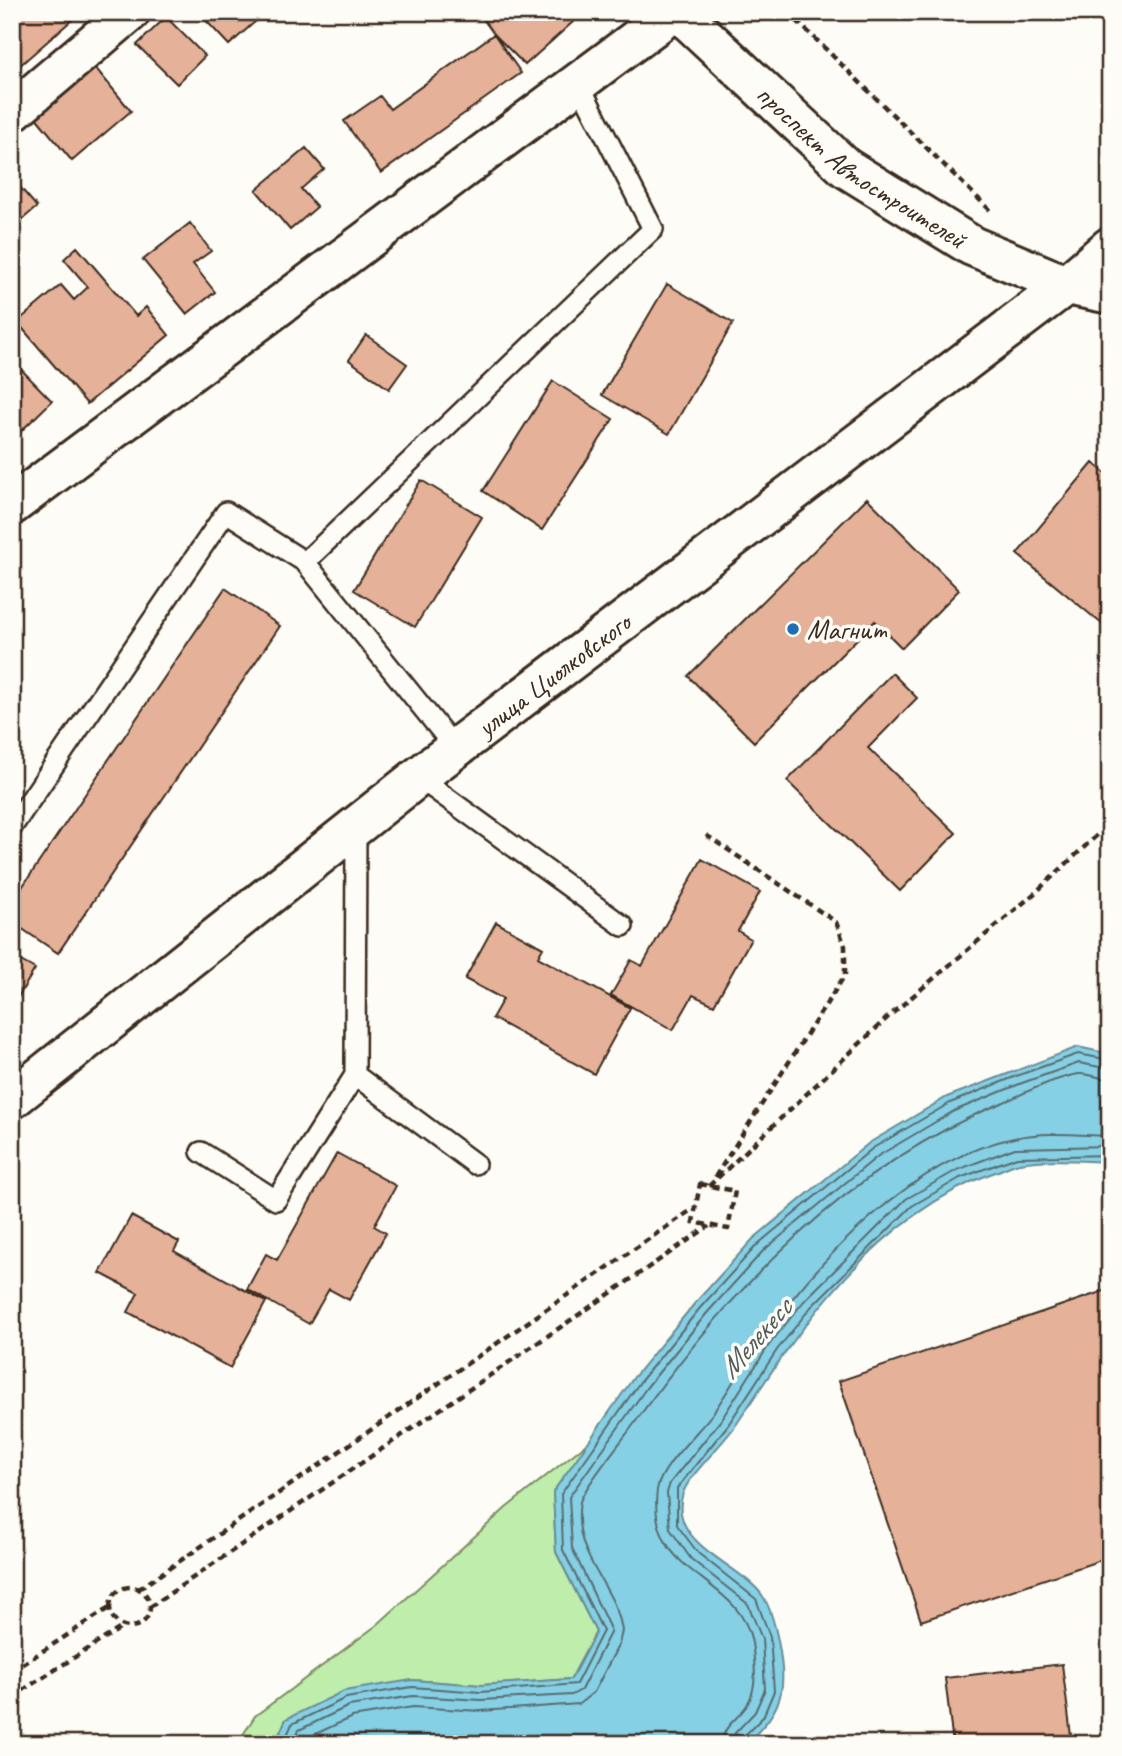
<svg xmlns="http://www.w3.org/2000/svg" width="1122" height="1756" font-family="Caveat,sans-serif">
  <rect width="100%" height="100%" fill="#fdfcf7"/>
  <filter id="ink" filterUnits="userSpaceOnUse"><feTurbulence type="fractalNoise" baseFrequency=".0143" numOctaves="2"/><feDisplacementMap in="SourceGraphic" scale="14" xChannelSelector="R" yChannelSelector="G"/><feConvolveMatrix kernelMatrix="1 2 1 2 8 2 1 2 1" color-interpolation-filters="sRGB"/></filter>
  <g filter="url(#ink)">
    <path fill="#bfedab" stroke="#7d8c64" stroke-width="2" d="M 590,1441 L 553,1492 L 556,1552 L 596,1632 L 571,1679 L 481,1685 L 412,1680 L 286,1719 L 275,1744 L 237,1744 L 255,1716 L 377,1625 L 506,1508 Z"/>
    <path fill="#86d0e6" stroke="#688e96" stroke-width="2" d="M 1078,1047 L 1110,1054 L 1110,1162 C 1081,1161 1048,1158 1020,1163 C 1010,1165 1000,1171 990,1174 C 877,1217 802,1324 738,1422 C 726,1441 689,1475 683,1493 C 666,1543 740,1564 762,1595 C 775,1613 786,1670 781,1692 C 777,1714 761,1729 746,1744 L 275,1744 L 286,1719 L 344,1691 L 412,1680 L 481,1685 L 571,1679 L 596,1632 L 556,1552 L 553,1492 L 634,1377 L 695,1303 L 753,1239 L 869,1143 L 947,1097 Z"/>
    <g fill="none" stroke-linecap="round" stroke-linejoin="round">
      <path stroke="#596c6e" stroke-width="2" d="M 283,1744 L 292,1724 L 346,1698 L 412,1687 L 481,1692 L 576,1684 L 603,1631 L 563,1550 L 561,1494 L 640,1382 L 700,1308 L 758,1244 L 873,1148 L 950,1103 L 1019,1075 L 1078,1054 L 1110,1060
        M 292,1744 L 299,1730 L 349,1706 L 413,1696 L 481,1700 L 572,1695 L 581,1690 L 611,1631 L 572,1548 L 569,1497 L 647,1387 L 707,1313 L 764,1250 L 878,1156 L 954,1111 L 1022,1083 L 1079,1063 L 1110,1069
        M 304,1744 L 307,1738 L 352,1717 L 413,1707 L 481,1711 L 579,1704 L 594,1692 L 619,1644 L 622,1631 C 616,1585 571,1557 580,1502 C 582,1490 621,1442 631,1428 C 727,1292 847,1166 1004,1102 C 1027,1092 1054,1078 1079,1074 C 1089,1073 1100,1079 1110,1079
        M 722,1744 C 723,1724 738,1720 747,1705 C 758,1687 755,1663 752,1643 C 740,1574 646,1579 657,1490 C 660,1467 698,1433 713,1413 C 730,1389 744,1362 762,1338 C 820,1258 914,1158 1014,1138 C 1044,1131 1080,1135 1110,1136
        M 733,1744 L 735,1733 L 755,1712 L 765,1689 L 762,1639 L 748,1604 L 691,1559 L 670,1529 L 667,1493 L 670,1483 L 721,1420 L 769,1345 L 804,1301 L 906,1199 L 957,1170 L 1015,1148 L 1110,1146
        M 742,1744 L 743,1737 L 763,1717 L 774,1691 L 770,1637 L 756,1599 L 698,1553 L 677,1525 L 677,1488 L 728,1425 L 777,1350 L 811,1307 L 912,1206 L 960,1178 L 1017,1157 L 1110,1155"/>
    </g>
    <path fill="#e5b199" stroke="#3b2a1e" stroke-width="2" d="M 12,12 L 81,12 L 17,68 L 12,63 Z
      M 198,12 L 266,12 L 229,45 Z
      M 478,12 L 584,12 L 525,65 L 494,34 Z
      M 166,17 L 205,56 L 177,84 L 137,45 Z
      M 494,34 L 521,73 L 381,173 L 344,121 L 380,96 L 390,109 Z
      M 93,65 L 131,111 L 72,161 L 34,115 Z
      M 306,148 L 324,169 L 301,189 L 317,207 L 290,230 L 256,190 Z
      M 12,178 L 37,207 L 12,228 Z
      M 190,223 L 211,251 L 193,264 L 215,292 L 187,314 L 143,260 Z
      M 77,247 L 136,316 L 146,307 L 169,335 L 87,404 L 17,322 L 61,285 L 74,300 L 88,287 L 64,259 Z
      M 667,284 L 733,323 L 669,434 L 602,395 Z
      M 366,335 L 407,364 L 389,389 L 349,360 Z
      M 12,360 L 52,401 L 13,439 L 12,438 Z
      M 553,381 L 613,419 L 542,530 L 483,491 Z
      M 1093,463 L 1110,477 L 1108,629 L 1017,554 Z
      M 421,480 L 482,517 L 415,627 L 354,590 Z
      M 867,498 L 959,590 L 902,648 L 875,621 L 754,742 L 688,676 Z
      M 225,588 L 280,626 L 58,953 L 12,922 L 12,902 Z
      M 892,673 L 917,698 L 868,748 L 956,833 L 900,891 L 787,781 Z
      M 702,859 L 760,892 L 738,931 L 751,939 L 714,1005 L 693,995 L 673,1030 L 611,995 L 631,960 L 642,966 Z
      M 496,922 L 543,948 L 538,957 L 630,1008 L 594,1074 L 492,1018 L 503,999 L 465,979 Z
      M 12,956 L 35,969 L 12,1007 Z
      M 337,1153 L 396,1186 L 374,1226 L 386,1233 L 349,1300 L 329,1289 L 309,1324 L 247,1289 L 266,1254 L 277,1260 Z
      M 131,1216 L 179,1242 L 174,1251 L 266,1302 L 230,1368 L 128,1312 L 138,1293 L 100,1273 Z
      M 1110,1289 L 1110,1557 L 921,1621 L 839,1381 Z
      M 1062,1664 L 1072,1744 L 953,1744 L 945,1678 Z"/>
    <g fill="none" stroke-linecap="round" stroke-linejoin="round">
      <g stroke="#3b2a1e" stroke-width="24">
        <path id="service" d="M 305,562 L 653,229 L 578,82
          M 418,777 L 623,926
          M 12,827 L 226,512 L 305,562 L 455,748
          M 355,1075 L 356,828
          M 201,1152 L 276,1200 L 355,1075 L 475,1164"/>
      </g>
      <g stroke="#3b2a1e" stroke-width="44">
        <g id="minor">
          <path id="s1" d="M 679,12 L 846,168 L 972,246 L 1066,285"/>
          <path d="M 12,112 L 130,12"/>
          <path d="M 12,505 L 673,12"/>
        </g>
      </g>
      <g stroke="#3b2a1e" stroke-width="44">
        <g id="tertiary">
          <path d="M 1066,285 L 1110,294"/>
          <path id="s2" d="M 12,1099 L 418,777 L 1066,285 L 1110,247"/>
        </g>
      </g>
      <path stroke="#3b2a1e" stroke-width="4.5" stroke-dasharray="7 5" stroke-linecap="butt" d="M 788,12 L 990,210
        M 706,835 L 836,922 L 845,946 L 845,975 L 713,1180
        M 700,1184 L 735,1191 L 728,1229 L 693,1222 Z
        M 709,1186 L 887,1018 L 1035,893 L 1110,823
        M110 1607a20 20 0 1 1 40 0a20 20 0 1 1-40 0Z
        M 139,1589 L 697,1206
        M 150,1607 L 709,1226
        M 12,1671 L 109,1608
        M 12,1697 L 124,1626"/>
      <use href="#service" stroke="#fdfcf7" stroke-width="19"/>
      <use href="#minor" stroke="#fdfcf7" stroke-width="38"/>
      <use href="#tertiary" stroke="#fdfcf7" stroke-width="38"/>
    </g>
  </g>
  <circle fill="#1f6fb2" stroke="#fdfcf7" stroke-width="2.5" cx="793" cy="629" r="7"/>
  <g text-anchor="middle" stroke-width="7" stroke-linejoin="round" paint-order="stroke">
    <g font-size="28" fill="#3b2a1e" stroke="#fdfcf7">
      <text dy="10" stroke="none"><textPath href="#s1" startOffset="240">проспект Автостроителей</textPath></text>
      <text dy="10" stroke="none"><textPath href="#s2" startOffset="688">улица Циолковского</textPath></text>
    </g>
    <g font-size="28" fill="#3b2a1e" stroke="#fdfcf7" text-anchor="start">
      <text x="807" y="639">Магнит</text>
    </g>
    <g font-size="30" font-style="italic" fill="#525c5a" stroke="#fdfcf7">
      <text transform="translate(755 1338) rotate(-49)" y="10">Мелекесс</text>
    </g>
  </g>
  <rect width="1122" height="1756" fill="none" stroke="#fdfcf7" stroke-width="42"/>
  <rect x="21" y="21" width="1080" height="1714" fill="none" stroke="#3b2a1e" stroke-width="2.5" filter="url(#ink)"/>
</svg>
